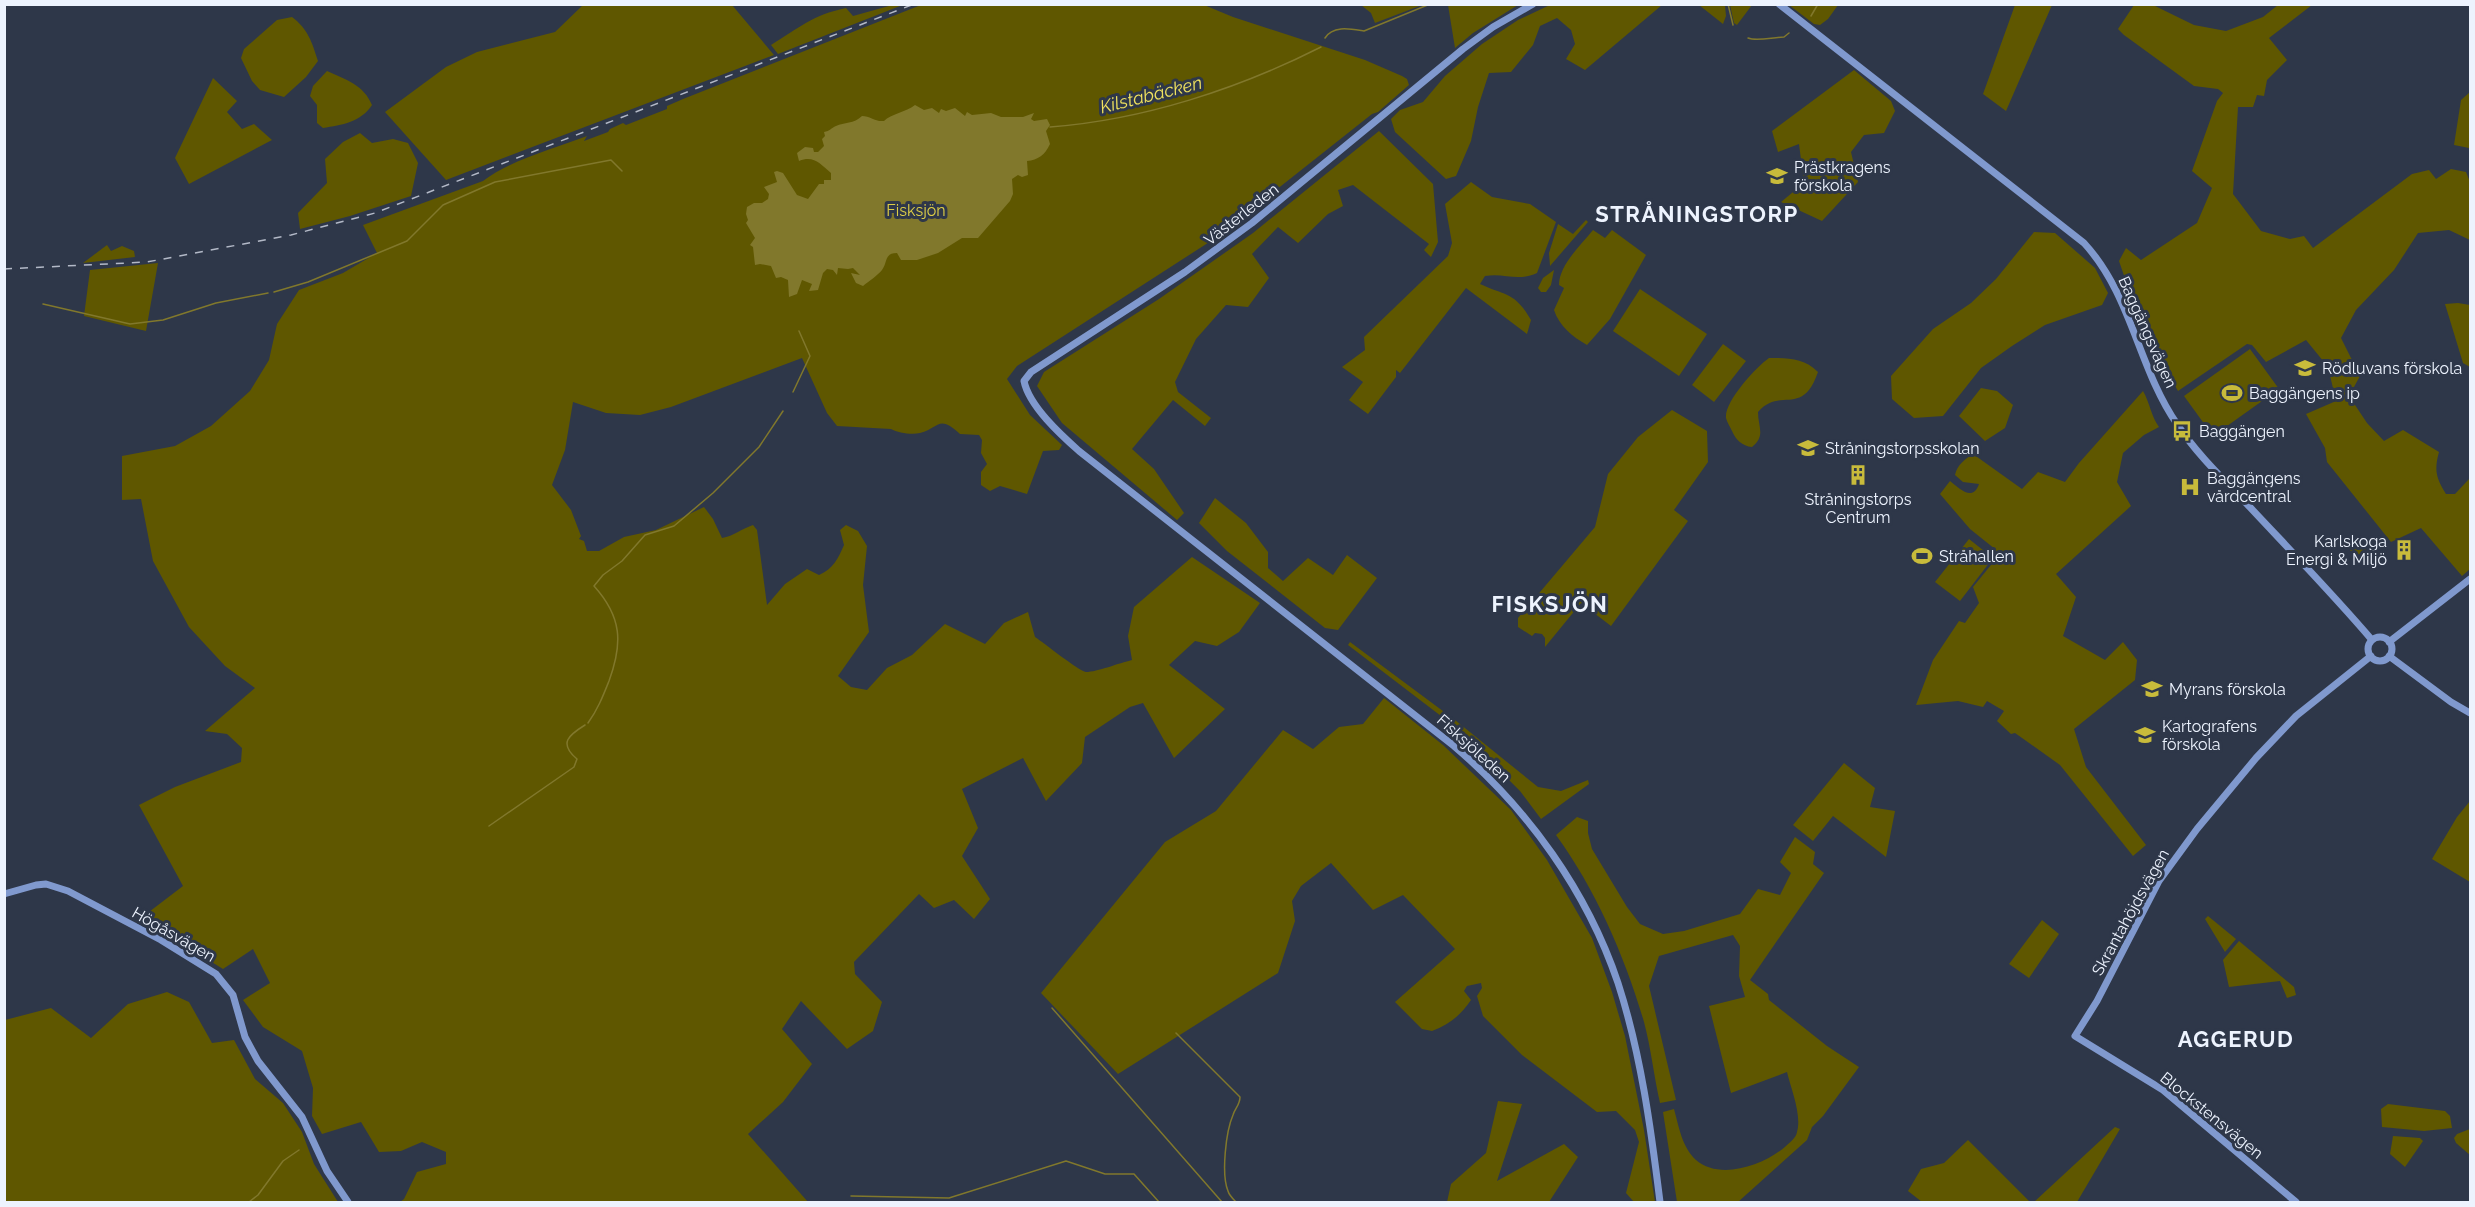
<svg xmlns="http://www.w3.org/2000/svg" width="2475" height="1207" font-family="Raleway,sans-serif">
  <rect width="100%" height="100%" fill="#2e3749"/>
  <path fill="#5f5700" d="M 896,4 L 900,6 L 778,54 L 771,45 C 799,28 812,15 846,8 L 853,16 Z
    M 1552,4 L 1662,5 L 1585,70 L 1566,59 L 1575,44 L 1571,30 L 1557,18 L 1540,26 L 1533,45 L 1511,72 L 1489,73 L 1478,107 L 1471,141 L 1456,176 L 1446,179 L 1395,132 L 1391,119 L 1400,110 L 1423,102 L 1445,76 L 1482,44 L 1518,20 Z
    M 583,5 L 732,5 L 774,55 L 446,180 L 385,112 L 446,67 L 477,52 L 555,32 Z
    M 921,5 L 1204,5 L 1233,17 L 1365,60 L 1402,76 L 1407,79 L 1409,85 L 1378,112 L 1372,114 L 1214,239 L 1017,366 L 1007,379 L 1030,415 L 1062,445 L 1059,450 L 1043,451 L 1027,494 L 1000,486 L 990,491 L 981,485 L 981,472 L 987,464 L 981,453 L 982,440 L 979,435 L 960,434 C 938,414 940,428 920,433 C 912,435 898,433 891,429 L 837,426 L 827,413 L 802,358 L 671,407 L 640,415 L 606,413 L 573,402 L 565,450 L 552,485 L 571,510 L 581,536 L 579,539 L 584,541 L 587,551 L 599,551 L 624,537 L 656,530 L 704,507 L 713,519 L 722,538 C 734,536 741,529 753,525 L 757,530 L 767,605 L 785,584 L 807,569 L 819,575 C 833,569 838,559 844,545 L 840,530 L 846,525 L 858,531 L 867,546 L 863,585 L 869,632 L 838,676 L 851,687 L 867,690 L 887,668 L 912,655 L 945,624 L 985,644 L 1004,623 L 1028,612 L 1035,637 C 1044,643 1079,671 1086,672 C 1097,672 1119,663 1132,660 L 1128,636 L 1134,607 L 1192,557 L 1260,603 L 1239,632 L 1217,646 L 1195,641 L 1169,665 L 1225,709 L 1174,758 L 1143,703 L 1130,707 L 1085,737 L 1082,763 L 1046,801 L 1023,758 L 962,789 L 978,828 L 962,856 L 990,899 L 974,919 L 954,900 L 934,908 L 919,894 L 854,962 L 855,974 L 882,1002 L 873,1031 L 847,1049 L 801,1001 L 782,1029 L 812,1064 L 783,1102 L 748,1134 L 808,1202 L 400,1202 L 404,1199 L 417,1172 L 446,1164 L 446,1152 L 422,1142 L 401,1151 L 379,1152 L 361,1122 L 322,1134 L 312,1116 L 313,1088 L 302,1051 L 263,1027 L 243,1000 L 270,983 L 253,949 L 223,969 L 141,918 L 183,886 L 139,805 L 175,787 L 241,762 L 242,748 L 227,734 L 205,731 L 255,688 L 225,666 L 189,627 L 153,561 L 141,499 L 122,500 L 122,456 L 175,446 L 211,426 L 250,391 L 269,360 L 277,324 L 299,290 L 343,273 L 377,253 L 363,225 L 483,181 C 513,159 553,149 587,136 L 584,141 L 608,132 L 610,129 L 623,123 L 626,125 L 667,109 L 667,106 L 683,99 Z
    M 1361,5 L 1422,5 L 1375,23 L 1371,13 Z
    M 1448,5 L 1448,4 L 1518,5 L 1473,33 L 1455,48 Z
    M 1699,5 L 1725,5 L 1726,16 L 1723,24 Z
    M 1730,5 L 1752,5 L 1737,25 L 1734,23 Z
    M 1789,5 L 1838,5 L 1828,19 L 1820,25 L 1814,24 Z
    M 2015,5 L 2052,5 L 2006,111 L 1983,94 Z
    M 2134,5 L 2153,5 L 2194,25 L 2226,31 L 2263,17 L 2278,5 L 2312,5 L 2269,38 L 2287,60 L 2267,80 L 2264,96 L 2257,95 L 2253,107 L 2238,107 L 2233,194 L 2261,231 L 2290,239 L 2304,236 L 2313,248 L 2412,174 L 2429,170 L 2436,179 L 2451,169 L 2466,172 L 2470,182 L 2470,240 L 2449,230 L 2418,233 L 2394,270 L 2356,310 L 2341,338 L 2360,376 L 2349,396 L 2367,423 L 2384,441 L 2403,430 L 2439,452 C 2434,470 2436,478 2446,494 L 2455,494 L 2470,478 L 2470,569 L 2462,576 L 2421,528 L 2391,542 L 2327,462 L 2325,448 L 2306,414 L 2336,401 L 2328,367 L 2306,340 L 2266,362 L 2252,345 L 2247,344 L 2178,391 C 2153,350 2134,307 2119,261 L 2126,248 L 2141,260 L 2197,223 L 2212,188 L 2192,171 L 2217,101 L 2223,93 L 2218,89 L 2194,86 L 2124,35 L 2118,29 Z
    M 292,17 C 308,29 312,42 318,61 L 306,77 L 284,97 L 260,90 L 252,81 L 241,58 L 244,49 L 277,20 Z
    M 1854,70 L 1891,101 L 1895,111 L 1884,133 L 1864,135 L 1851,152 L 1858,182 L 1822,221 L 1781,202 L 1804,183 L 1799,144 L 1778,152 L 1772,131 Z
    M 327,71 C 345,79 364,85 372,105 C 361,122 342,125 323,128 L 317,123 L 317,105 L 310,96 L 313,86 Z
    M 213,78 L 237,101 L 227,112 L 242,129 L 254,124 L 272,140 L 189,184 L 175,158 Z
    M 2470,92 L 2469,148 L 2454,145 L 2461,100 Z
    M 1379,131 L 1433,184 L 1438,242 L 1431,257 L 1424,250 L 1429,244 L 1353,185 L 1338,190 L 1343,206 L 1328,214 L 1298,243 L 1278,227 L 1252,254 L 1269,278 L 1248,307 L 1226,305 L 1196,339 L 1175,382 L 1178,392 L 1211,418 L 1205,426 L 1173,400 L 1132,449 L 1154,469 L 1184,513 L 1177,520 L 1062,423 L 1037,386 L 1044,372 L 1159,299 L 1253,233 Z
    M 360,133 L 372,143 L 393,139 L 408,143 L 418,163 L 411,196 L 350,216 L 300,229 L 298,213 L 327,183 L 325,159 L 343,142 Z
    M 1471,182 L 1492,197 L 1530,204 L 1556,222 L 1537,273 C 1517,282 1506,273 1485,276 L 1480,284 C 1506,296 1515,292 1531,320 L 1527,334 L 1466,288 L 1400,373 L 1396,370 L 1396,377 L 1368,414 L 1349,400 L 1363,382 L 1342,367 L 1365,350 L 1364,337 L 1448,256 L 1452,243 L 1445,204 Z
    M 1586,220 L 1588,222 L 1550,266 L 1549,253 L 1558,224 L 1573,234 Z
    M 1593,230 L 1605,238 L 1612,230 L 1646,255 L 1610,319 L 1587,345 C 1573,337 1559,326 1554,310 L 1564,288 L 1559,285 C 1559,265 1581,245 1593,230 Z
    M 2034,232 L 2055,233 L 2095,268 L 2108,293 L 2102,305 L 2045,325 L 2012,346 L 1981,368 L 1943,416 L 1914,418 L 1892,399 L 1891,376 L 1933,329 L 1971,303 L 1996,279 Z
    M 107,245 L 111,251 L 122,246 L 134,251 L 135,257 L 83,263 Z
    M 158,263 L 146,331 L 84,316 L 90,270 Z
    M 1554,270 L 1551,285 L 1546,292 L 1541,292 L 1538,288 L 1543,278 Z
    M 1640,289 L 1707,334 L 1679,376 L 1613,331 Z
    M 2458,303 L 2470,305 L 2470,367 L 2463,363 L 2445,304 Z
    M 1723,344 L 1746,361 L 1714,402 L 1692,385 Z
    M 2250,349 L 2279,389 L 2213,436 L 2184,396 Z
    M 1769,358 C 1788,358 1804,358 1818,372 C 1802,418 1781,386 1758,412 C 1758,427 1766,436 1752,447 C 1742,446 1736,440 1732,431 C 1730,427 1727,422 1726,418 C 1724,402 1756,367 1769,358 Z
    M 1981,388 L 1997,391 L 2013,405 L 2005,428 L 1985,441 L 1959,416 Z
    M 2143,391 C 2150,403 2151,416 2159,427 L 2144,435 L 2123,453 L 2117,482 L 2131,506 L 2056,574 L 2076,597 L 2063,636 L 2105,660 L 2123,642 L 2137,660 L 2135,680 L 2074,729 L 2086,767 L 2146,845 L 2133,856 L 2060,765 L 2015,733 L 2011,734 L 1997,721 L 2004,711 L 1987,701 L 1983,707 L 1958,701 L 1916,705 L 1933,660 L 1959,621 L 1965,623 L 1979,603 L 1973,587 L 1995,560 L 1995,549 L 1970,529 L 1940,494 L 1950,481 C 1960,489 1973,502 1979,484 L 1963,482 L 1955,475 C 1957,465 1965,459 1973,454 L 2022,489 L 2038,472 L 2065,482 L 2079,463 Z
    M 1672,410 L 1707,431 L 1708,462 L 1674,510 L 1688,521 L 1611,626 L 1581,603 L 1545,647 L 1545,638 L 1542,634 L 1535,633 L 1532,636 L 1518,627 L 1518,618 L 1595,527 L 1608,474 L 1638,437 Z
    M 1215,498 L 1246,523 L 1268,552 L 1268,568 L 1283,581 L 1308,558 L 1333,575 L 1347,555 L 1377,578 L 1338,630 L 1325,628 L 1227,551 L 1199,523 Z
    M 1969,539 L 1993,558 L 1960,601 L 1935,582 Z
    M 2363,540 L 2369,547 L 2356,557 L 2350,550 Z
    M 1350,642 L 1455,720 L 1538,787 L 1561,791 L 1588,780 L 1589,784 L 1541,819 L 1520,791 L 1458,729 L 1348,645 Z
    M 1384,698 L 1443,745 L 1511,810 L 1547,860 L 1592,938 L 1612,992 L 1625,1036 L 1644,1130 L 1655,1202 L 1634,1202 L 1626,1193 L 1639,1142 L 1635,1130 L 1616,1111 L 1597,1112 L 1522,1055 L 1483,1016 L 1477,996 L 1482,988 L 1481,983 L 1467,986 L 1464,991 L 1471,1000 C 1461,1015 1449,1025 1432,1031 L 1422,1029 L 1395,1002 L 1455,949 L 1403,895 L 1373,910 L 1331,863 L 1301,886 L 1292,901 L 1295,921 L 1278,973 L 1118,1074 L 1041,993 L 1165,842 L 1216,811 L 1283,730 L 1313,749 L 1339,727 L 1363,724 Z
    M 1844,763 L 1875,788 L 1870,807 L 1895,811 L 1886,857 L 1833,816 L 1813,841 L 1793,825 Z
    M 2470,801 L 2470,882 L 2432,859 L 2457,817 Z
    M 1577,817 L 1588,821 L 1588,833 L 1592,849 L 1627,907 L 1640,924 L 1663,934 L 1684,931 L 1740,914 L 1758,889 L 1780,895 L 1791,873 L 1780,862 L 1795,837 L 1815,852 L 1813,864 L 1824,873 L 1750,980 L 1768,994 L 1769,1000 L 1827,1046 L 1859,1067 L 1823,1116 L 1812,1127 L 1807,1140 L 1738,1202 L 1677,1202 L 1663,1112 L 1674,1109 C 1679,1127 1682,1147 1696,1160 C 1720,1181 1765,1165 1786,1146 C 1790,1142 1796,1138 1797,1132 C 1802,1115 1791,1089 1787,1072 L 1731,1093 L 1709,1006 L 1745,997 L 1739,976 L 1740,946 L 1733,935 L 1659,956 L 1649,986 L 1676,1100 L 1660,1103 C 1654,1077 1651,1048 1644,1022 C 1625,957 1596,890 1556,835 Z
    M 2208,916 L 2236,939 L 2225,952 L 2205,919 Z
    M 2042,920 L 2059,934 L 2029,978 L 2009,964 Z
    M 2239,941 L 2294,987 L 2296,995 L 2287,998 L 2280,981 L 2229,987 L 2223,960 Z
    M 167,992 L 189,1002 L 212,1043 L 234,1040 L 255,1079 L 283,1103 L 302,1132 L 314,1164 L 338,1202 L 5,1202 L 5,1020 L 51,1008 L 91,1038 L 128,1004 Z
    M 1498,1101 L 1522,1104 L 1497,1181 L 1564,1144 L 1578,1157 L 1549,1202 L 1447,1202 L 1451,1184 L 1486,1153 Z
    M 2388,1104 L 2445,1111 L 2450,1116 L 2452,1128 L 2424,1131 L 2382,1127 L 2381,1109 Z
    M 2115,1127 L 2120,1129 L 2077,1202 L 2034,1202 Z
    M 2470,1129 L 2470,1155 L 2456,1143 L 2454,1138 L 2457,1134 Z
    M 2393,1136 L 2420,1138 L 2423,1141 L 2405,1167 L 2390,1154 Z
    M 1968,1140 L 2030,1202 L 1922,1202 L 1908,1191 L 1921,1169 L 1944,1163 Z"/>
  <path fill="#81782c" d="M 915,105 L 924,110 L 932,108 L 939,113 L 941,109 L 946,111 L 955,108 L 965,116 L 967,112 L 972,115 L 991,113 L 1001,117 L 1023,117 L 1034,113 L 1031,119 L 1034,121 L 1047,119 L 1050,125 L 1046,131 L 1050,144 C 1045,155 1038,160 1027,161 L 1028,175 L 1022,177 L 1018,175 L 1012,179 L 1013,194 L 1010,201 L 978,238 L 962,238 L 938,253 L 917,260 L 901,260 L 897,253 C 884,253 888,262 882,270 C 878,275 868,282 863,286 L 856,283 L 851,273 L 860,275 L 853,268 L 848,269 L 838,268 L 837,275 L 833,270 L 827,269 L 823,273 L 818,290 L 809,291 L 812,284 L 802,280 L 797,294 L 789,297 L 788,280 L 781,277 L 776,278 L 771,266 L 760,264 L 755,265 L 753,247 L 750,245 L 755,238 L 746,223 L 748,220 L 746,214 L 747,207 L 754,203 L 762,203 L 768,199 L 769,194 L 764,187 L 777,182 L 774,172 L 777,171 L 783,173 L 797,195 L 808,199 L 819,184 L 824,184 L 824,180 L 831,180 L 831,173 C 820,164 814,155 799,161 L 797,153 L 805,147 L 813,148 L 814,152 L 818,152 L 824,146 L 822,139 L 825,136 L 824,132 C 830,131 831,128 836,126 C 844,122 854,124 862,116 C 870,116 875,122 884,121 C 891,114 906,112 915,105 Z"/>
  <g fill="none" stroke-linecap="round" stroke-linejoin="round">
    <path stroke="#81782c" stroke-width="1.5" d="M 1728,4 L 1733,25
      M 1811,16 L 1818,4
      M 1325,38 C 1333,25 1351,29 1364,31 L 1430,4
      M 1748,38 C 1757,42 1773,37 1784,37 L 1789,33
      M 1050,127 C 1143,120 1238,89 1321,47
      M 274,292 L 308,282 L 407,241 L 443,205 L 495,182 L 611,160 L 622,171
      M 43,304 L 130,324 L 163,320 L 216,303 L 268,293
      M 793,392 L 810,356 L 799,331
      M 588,723 C 598,709 603,696 609,681 C 623,643 622,617 594,586 L 603,575 L 622,561 L 645,535 L 674,526 L 713,493 L 759,447 L 783,411
      M 489,826 L 574,767 L 577,759 C 558,743 569,735 585,725
      M 1052,1008 L 1222,1202
      M 1176,1033 L 1240,1097 C 1240,1105 1235,1108 1233,1115 C 1226,1131 1221,1174 1228,1191 C 1229,1195 1233,1199 1236,1202
      M 851,1196 L 949,1198 L 1066,1161 L 1105,1174 L 1134,1174 L 1159,1202
      M 249,1202 L 258,1195 L 283,1161 L 299,1150"/>
    <path stroke="#8099ce" stroke-width="7" d="M 1533,4 L 1493,27 L 1463,49 L 1252,223 L 1185,272 L 1031,372 L 1024,381 C 1029,406 1061,435 1079,451 L 1454,746 C 1528,809 1587,891 1618,983 C 1641,1054 1651,1129 1660,1202
      M 1779,4 L 2084,243 C 2132,295 2138,368 2177,424 C 2196,453 2222,478 2246,503 C 2288,548 2332,593 2372,640
      M2368 649a12 12 0 1 1 24 0a12 12 0 1 1-24 0Z
      M 2389,642 L 2470,579
      M 2389,656 L 2451,702 L 2470,713
      M 4,894 L 36,885 L 46,884 L 68,891 L 161,940 L 216,974 L 233,995 L 245,1037 L 258,1061 L 302,1117 L 327,1171 L 348,1202
      M 2296,1202 L 2163,1090 L 2075,1036 L 2097,1001 L 2159,881 L 2197,829 L 2256,758 L 2296,716 L 2371,656"/>
    <path stroke="#b3b9c7" stroke-width="1.5" stroke-dasharray="8 8" stroke-linecap="butt" d="M 4,269 L 147,262 L 291,235 L 375,213 L 914,4"/>
  </g>
  <defs>
    <g id="school-bare" transform="scale(1.62)"><path d="M0-5L7-2L0 1L-7-2ZM-4 1L0 2.5L4 1V4Q0 6-4 4Z" fill="#c8bb3b" stroke="#2e3749" stroke-width="2.5" paint-order="stroke"/></g>
    <g id="stadium-bare" transform="scale(1.62)"><path d="M0-5a6.5 5 0 1 0 0 10a6.5 5 0 1 0 0-10ZM-3.5-1.8h7v3.6h-7Z" fill="#c8bb3b" stroke="#2e3749" stroke-width="2.5" paint-order="stroke"/></g>
    <g id="bus-bare" transform="scale(1.62)"><path d="M-5-6H5V4H4V6H2V4H-2V6H-4V4H-5ZM-3.5-4V0h7V-4ZM-3.5 1.2v1.5H-2V1.2ZM2 1.2v1.5H3.5V1.2Z" fill="#c8bb3b" stroke="#2e3749" stroke-width="2.5" paint-order="stroke"/></g>
    <g id="building-bare" transform="scale(1.62)"><path d="M-4-6H4V6H1V3H-1V6H-4ZM-2.5-4.3h1.7v1.8h-1.7ZM.8-4.3h1.7v1.8H.8ZM-2.5-1h1.7V.8h-1.7ZM.8-1h1.7V.8H.8Z" fill="#c8bb3b" stroke="#2e3749" stroke-width="2.5" paint-order="stroke"/></g>
    <g id="hospital-bare" transform="scale(1.62)"><path d="M-5-5h3v3.5h4V-5h3V5h-3V1.5h-4V5h-3Z" fill="#c8bb3b" stroke="#2e3749" stroke-width="2.5" paint-order="stroke"/></g>
  </defs>
  <g fill-rule="evenodd">
    <use href="#school-bare" x="1777" y="176"/>
    <use href="#school-bare" x="2305" y="368"/>
    <use href="#stadium-bare" x="2232" y="393"/>
    <use href="#bus-bare" x="2182" y="431"/>
    <use href="#school-bare" x="1808" y="448"/>
    <use href="#building-bare" x="1858" y="475"/>
    <use href="#hospital-bare" x="2190" y="487"/>
    <use href="#building-bare" x="2404" y="550"/>
    <use href="#stadium-bare" x="1922" y="556"/>
    <use href="#school-bare" x="2152" y="689"/>
    <use href="#school-bare" x="2145" y="735"/>
  </g>
  <g text-anchor="middle" stroke-width="6" stroke-linejoin="round" paint-order="stroke">
    <g font-size="16" fill="#edf3fe" stroke="#2e3749" text-anchor="start">
      <text x="1794" y="173">Prästkragens<tspan x="1794" dy="18">förskola</tspan></text>
      <text x="2322" y="374">Rödluvans förskola</text>
      <text x="2249" y="399">Baggängens ip</text>
      <text x="2199" y="437">Baggängen</text>
      <text x="1825" y="454">Stråningstorpsskolan</text>
      <text x="2207" y="484">Baggängens<tspan x="2207" dy="18">vårdcentral</tspan></text>
      <text x="1858" y="505" text-anchor="middle">Stråningstorps<tspan x="1858" dy="18">Centrum</tspan></text>
      <text x="2387" y="547" text-anchor="end">Karlskoga<tspan x="2387" dy="18">Energi &amp; Miljö</tspan></text>
      <text x="1939" y="562">Stråhallen</text>
      <text x="2169" y="695">Myrans förskola</text>
      <text x="2162" y="732">Kartografens<tspan x="2162" dy="18">förskola</tspan></text>
    </g>
    <g font-size="16" fill="#ddce46" stroke="#2e3749">
      <text x="916" y="216">Fisksjön</text>
    </g>
    <g font-size="16" fill="#edf3fe" stroke="#2e3749">
      <text transform="translate(1241 214) rotate(-38)" y="6">Västerleden</text>
      <text transform="translate(2148 332) rotate(66)" y="6">Baggängsvägen</text>
      <text transform="translate(1474 748) rotate(42)" y="6">Fisksjöleden</text>
      <text transform="translate(2130 912) rotate(-61)" y="6">Skrantahöjdsvägen</text>
      <text transform="translate(174 934) rotate(30)" y="6">Högåsvägen</text>
      <text transform="translate(2212 1115) rotate(39)" y="6">Blockstensvägen</text>
    </g>
    <g font-size="18" font-style="italic" fill="#f1e35e" stroke="#2e3749">
      <text transform="translate(1151 95) rotate(-14)" y="6">Kilstabäcken</text>
    </g>
    <g font-size="22" font-weight="bold" letter-spacing="1.5" fill="#edf3fe" stroke="#2e3749">
      <text x="1697" y="222">STRÅNINGSTORP</text>
      <text x="1550" y="612">FISKSJÖN</text>
      <text x="2236" y="1047">AGGERUD</text>
    </g>
  </g>
  <rect width="2475" height="1207" fill="none" stroke="#edf3fe" stroke-width="12"/>
</svg>
